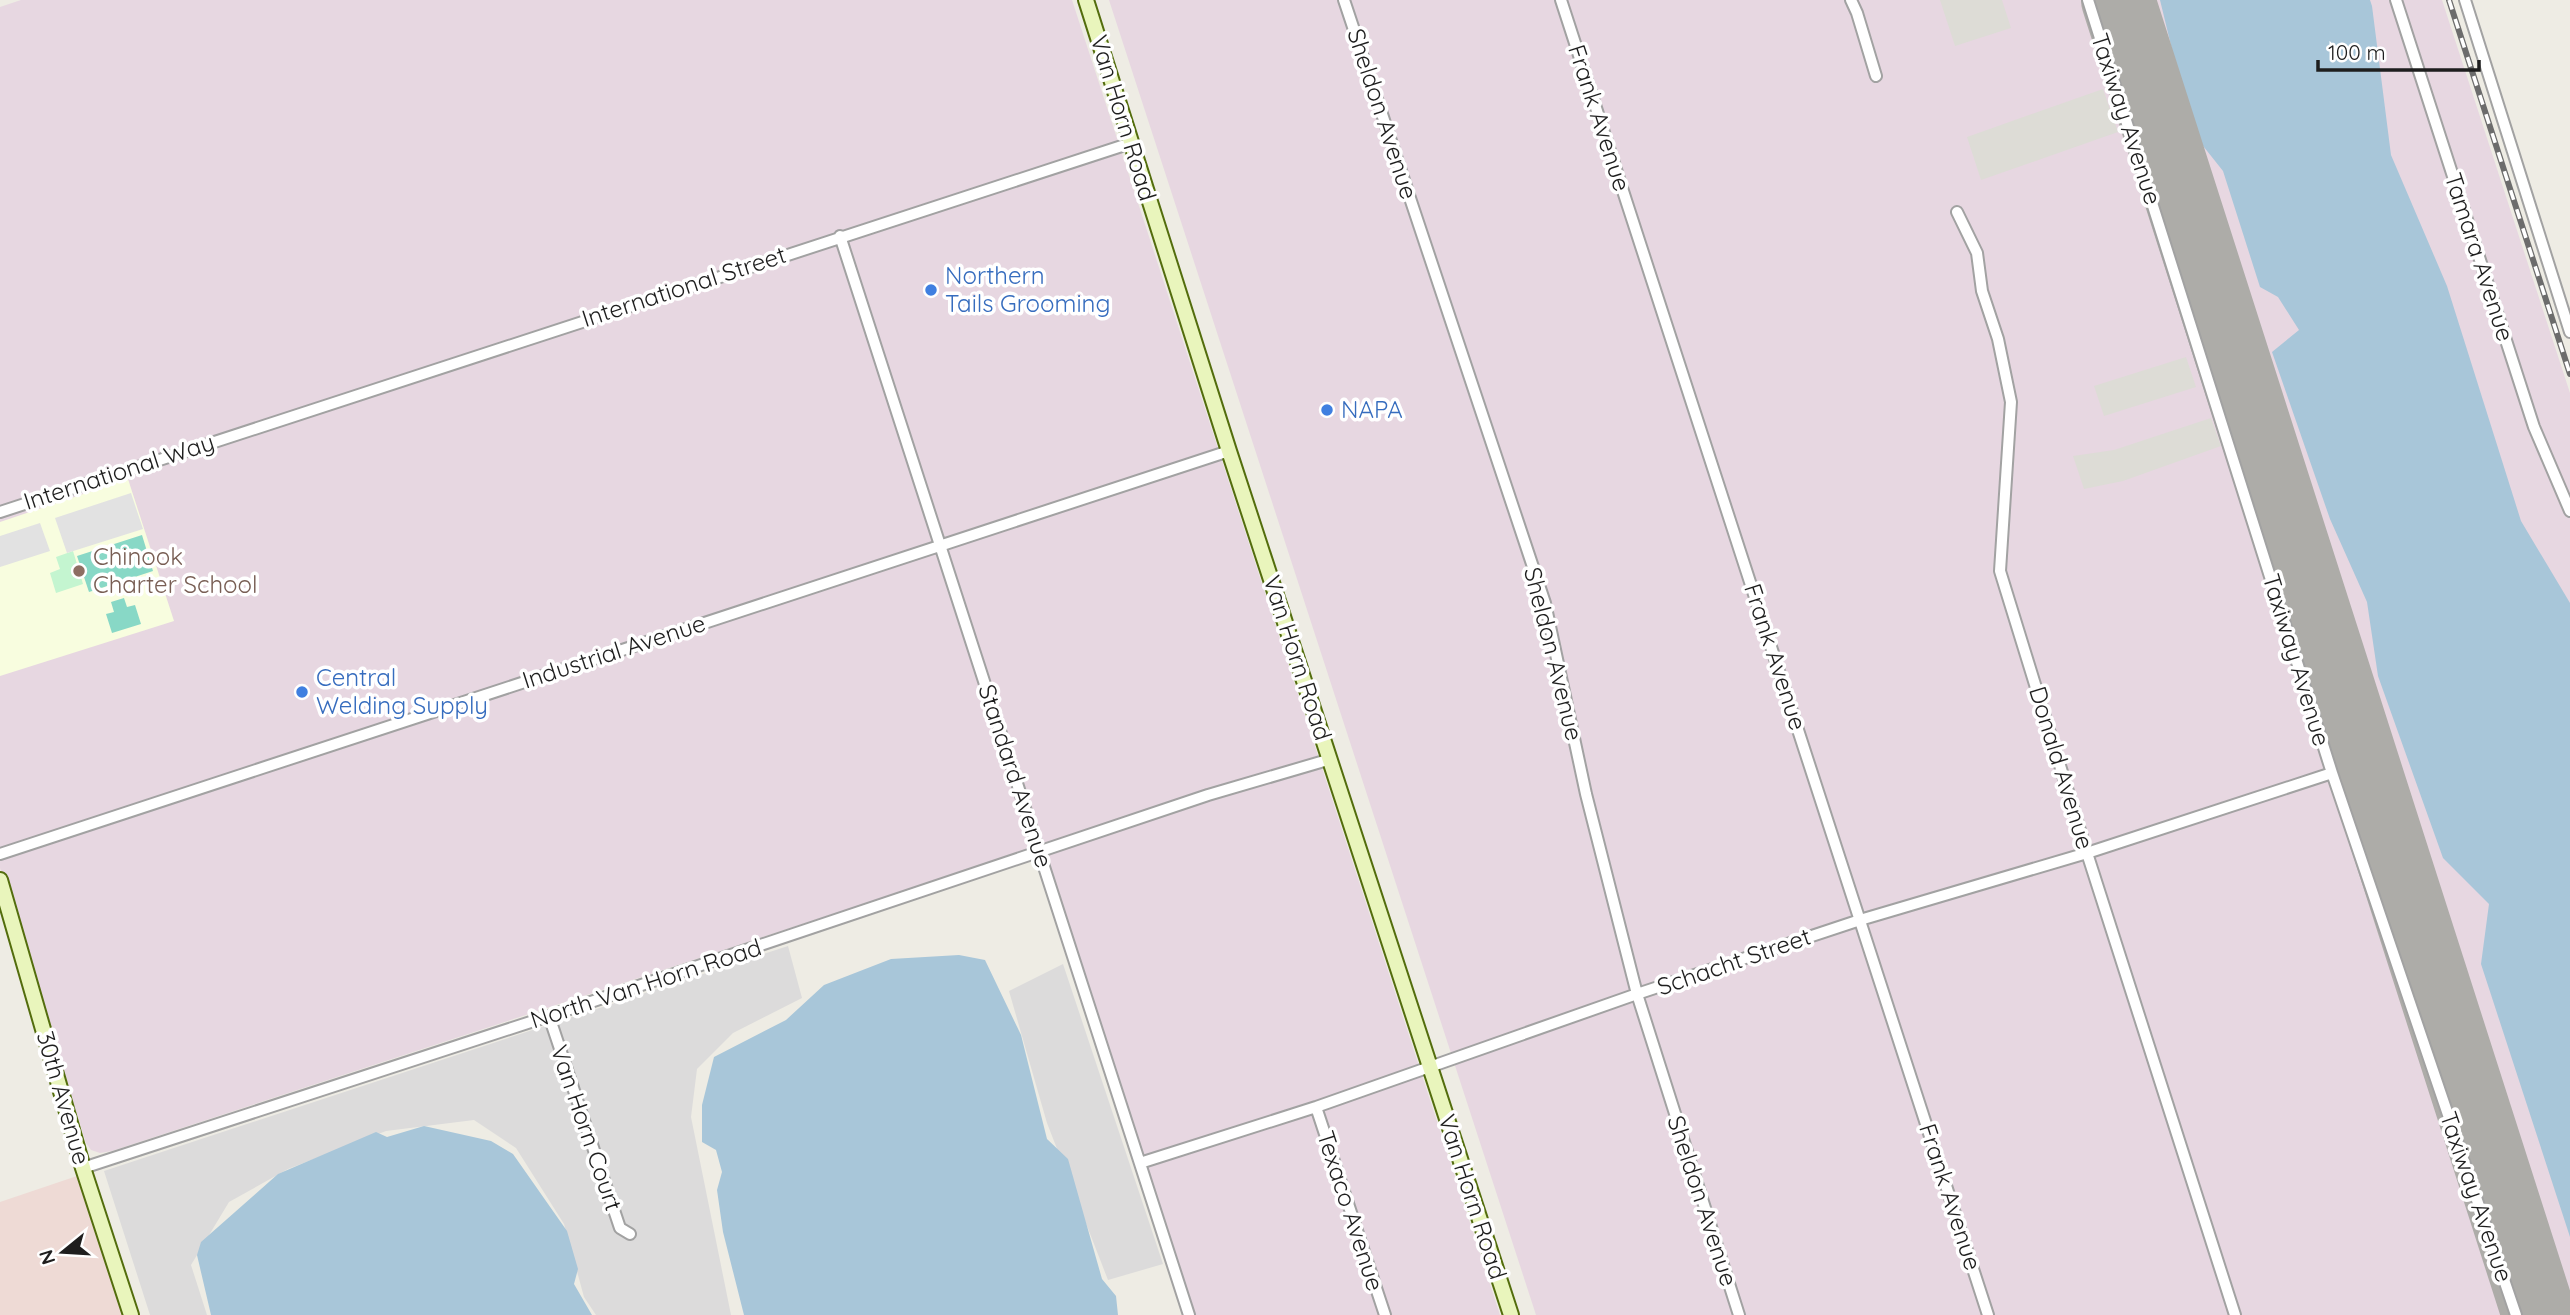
<svg xmlns="http://www.w3.org/2000/svg" width="2570" height="1315" font-family="Quicksand,sans-serif">
  <rect width="100%" height="100%" fill="#eeece4"/>
  <path fill="#dcdbdb" d="M 788,946 L 802,998 L 733,1033 L 697,1069 L 691,1117 L 731,1315 L 596,1315 L 584,1297 L 564,1224 L 516,1148 L 474,1120 L 386,1131 L 288,1169 L 229,1202 L 191,1265 L 207,1315 L 150,1315 L 104,1171 Z
    M 1063,964 L 1163,1264 L 1108,1280 L 1047,1123 L 1009,991 Z"/>
  <path fill="#eedad5" d="M 77,1176 L 123,1315 L 0,1315 L 0,1202 Z"/>
  <path fill="#e7d7e1" d="M 21,0 L 1072,0 L 1500,1315 L 1195,1315 L 1043,845 L 112,1151 L 100,1153 L 91,1150 L 86,1143 L 0,868 L 0,7 Z
    M 1109,0 L 2442,0 L 2570,393 L 2570,1315 L 1536,1315 Z"/>
  <path fill="#f8fddf" d="M 128,479 L 174,621 L 0,676 L 0,522 Z"/>
  <path fill="#dddcd6" d="M 1940,0 L 2002,0 L 2011,28 L 1955,46 Z
    M 2103,89 L 2118,132 L 1981,180 L 1967,137 Z
    M 2186,357 L 2196,387 L 2104,416 L 2094,386 Z
    M 2211,418 L 2221,446 L 2123,481 L 2084,489 L 2073,456 L 2114,450 Z"/>
  <path fill="#c4f5d0" d="M 73,551 L 83,584 L 56,593 L 50,573 L 60,569 L 56,557 Z"/>
  <path fill="#88d8c6" d="M 142,535 L 153,571 L 89,592 L 77,556 Z
    M 124,598 L 127,607 L 135,605 L 141,624 L 112,633 L 106,614 L 114,612 L 111,602 Z"/>
  <path fill="#e2e2e2" d="M 131,493 L 143,529 L 67,553 L 55,518 Z
    M 40,523 L 50,551 L 0,567 L 0,536 Z"/>
  <path fill="#a8c6d9" d="M 2160,0 L 2370,0 L 2372,6 L 2391,155 L 2447,286 L 2521,521 L 2570,603 L 2570,1237 L 2481,964 L 2489,904 L 2443,858 L 2378,676 L 2367,602 L 2330,519 L 2272,352 L 2299,330 L 2278,297 L 2260,287 L 2223,171 L 2192,132 Z
    M 959,955 L 985,960 L 1021,1035 L 1047,1139 L 1068,1159 L 1102,1279 L 1116,1296 L 1118,1315 L 744,1315 L 723,1232 L 717,1190 L 722,1172 L 716,1150 L 702,1142 L 702,1105 L 714,1057 L 786,1020 L 824,985 L 891,959 Z
    M 424,1126 L 491,1141 L 513,1154 L 567,1231 L 578,1269 L 574,1284 L 592,1315 L 211,1315 L 197,1255 L 201,1242 L 278,1174 L 376,1132 L 387,1137 Z"/>
  <g fill="none" stroke-linecap="round" stroke-linejoin="round">
    <path stroke="#adaca8" stroke-width="74" d="M 2118,0 L 2539,1315"/>
    <g stroke="#a2a2a2" stroke-width="14">
      <path id="street" d="M 1344,0 L 1545,603 L 1586,794 L 1637,994 L 1739,1315
        M 1561,0 L 1988,1315
        M 1851,0 L 1857,13 L 1876,76
        M 2088,0 L 2332,773 L 2516,1315
        M 2396,0 L 2534,427 L 2570,511
        M 2465,0 L 2570,332
        M 1957,212 L 1977,253 L 1982,291 L 1998,339 L 2011,402 L 2000,571 L 2087,853 L 2235,1315
        M 840,236 L 1189,1315
        M 0,512 L 1131,143
        M 0,854 L 1229,451
        M 549,1016 L 620,1228 L 630,1234
        M 1316,1107 L 1385,1315
        M 1140,1163 L 1316,1107 L 1637,994 L 1860,920 L 2087,853 L 2332,773
        M 83,1168 L 549,1016 L 1208,795 L 1331,759"/>
    </g>
    <g stroke="#536d0d" stroke-width="18">
      <path id="secondary" d="M 1086,0 L 1229,451 L 1511,1315
        M 0,880 L 83,1168 L 131,1315"/>
    </g>
    <use href="#street" stroke="#fff" stroke-width="10"/>
    <use href="#secondary" stroke="#e9f5bc" stroke-width="14"/>
    <g stroke="#6c6c6c" stroke-width="6">
      <path id="rail" d="M 2449,0 L 2570,374"/>
    </g>
    <use href="#rail" stroke="#fff" stroke-width="3.5" stroke-dasharray="10" stroke-linecap="butt"/>
  </g>
  <g fill="#3f7fe0" stroke="#fff" stroke-width="2.5">
    <circle cx="931" cy="290" r="7"/>
    <circle cx="1327" cy="410" r="7"/>
    <circle cx="302" cy="692" r="7"/>
  </g>
  <circle fill="#8d6e63" stroke="#fff" stroke-width="2.5" cx="79" cy="571" r="7"/>
  <g text-anchor="middle" stroke-width="7" stroke-linejoin="round" paint-order="stroke">
    <g font-size="24" fill="#1e1e1e" stroke="#fff">
      <text transform="translate(1382 114) rotate(72)" y="8">Sheldon Avenue</text>
      <text transform="translate(1123 118) rotate(73)" y="8">Van Horn Road</text>
      <text transform="translate(1599 118) rotate(72)" y="8">Frank Avenue</text>
      <text transform="translate(2126 119) rotate(72)" y="8">Taxiway Avenue</text>
      <text transform="translate(2479 257) rotate(72)" y="8">Tamara Avenue</text>
      <text transform="translate(684 287) rotate(-18)" y="8">International Street</text>
      <text transform="translate(119 472) rotate(-18)" y="8">International Way</text>
      <text transform="translate(614 652) rotate(-18)" y="8">Industrial Avenue</text>
      <text transform="translate(1553 654) rotate(76)" y="8">Sheldon Avenue</text>
      <text transform="translate(1775 657) rotate(72)" y="8">Frank Avenue</text>
      <text transform="translate(1297 658) rotate(72)" y="8">Van Horn Road</text>
      <text transform="translate(2296 660) rotate(73)" y="8">Taxiway Avenue</text>
      <text transform="translate(2061 768) rotate(73)" y="8">Donald Avenue</text>
      <text transform="translate(1015 776) rotate(72)" y="8">Standard Avenue</text>
      <text transform="translate(1734 962) rotate(-19)" y="8">Schacht Street</text>
      <text transform="translate(646 984) rotate(-18)" y="8">North Van Horn Road</text>
      <text transform="translate(63 1098) rotate(74)" y="8">30th Avenue</text>
      <text transform="translate(586 1128) rotate(71)" y="8">Van Horn Court</text>
      <text transform="translate(1472 1197) rotate(72)" y="8">Van Horn Road</text>
      <text transform="translate(1950 1197) rotate(72)" y="8">Frank Avenue</text>
      <text transform="translate(2476 1197) rotate(71)" y="8">Taxiway Avenue</text>
      <text transform="translate(1702 1201) rotate(72)" y="8">Sheldon Avenue</text>
      <text transform="translate(1350 1211) rotate(72)" y="8">Texaco Avenue</text>
    </g>
    <g font-size="24" fill="#366cbe" stroke="#fff" text-anchor="start">
      <text x="945" y="284">Northern<tspan x="945" dy="28">Tails Grooming</tspan></text>
      <text x="1341" y="418">NAPA</text>
      <text x="316" y="686">Central<tspan x="316" dy="28">Welding Supply</tspan></text>
    </g>
    <g font-size="24" fill="#785e54" stroke="#fff" text-anchor="start">
      <text x="93" y="565">Chinook<tspan x="93" dy="28">Charter School</tspan></text>
    </g>
  </g>
  <g transform="translate(63 1252) rotate(252)" stroke="#ffffff" stroke-width="5" paint-order="stroke">
  <path d="M0-5L12 26L0 18L-12 26Z" fill="#1e1e1e"/>
  <text y="-10" font-size="19" font-weight="bold" text-anchor="middle" fill="#1e1e1e">N</text>
  </g>
  <path d="M2318 60v10h161v-10" fill="none" stroke="#1e1e1e" stroke-width="3.5"/>
  <text x="2328" y="60" font-size="21" fill="#1e1e1e" stroke="#ffffff" stroke-width="5" paint-order="stroke">100 m</text>
</svg>
